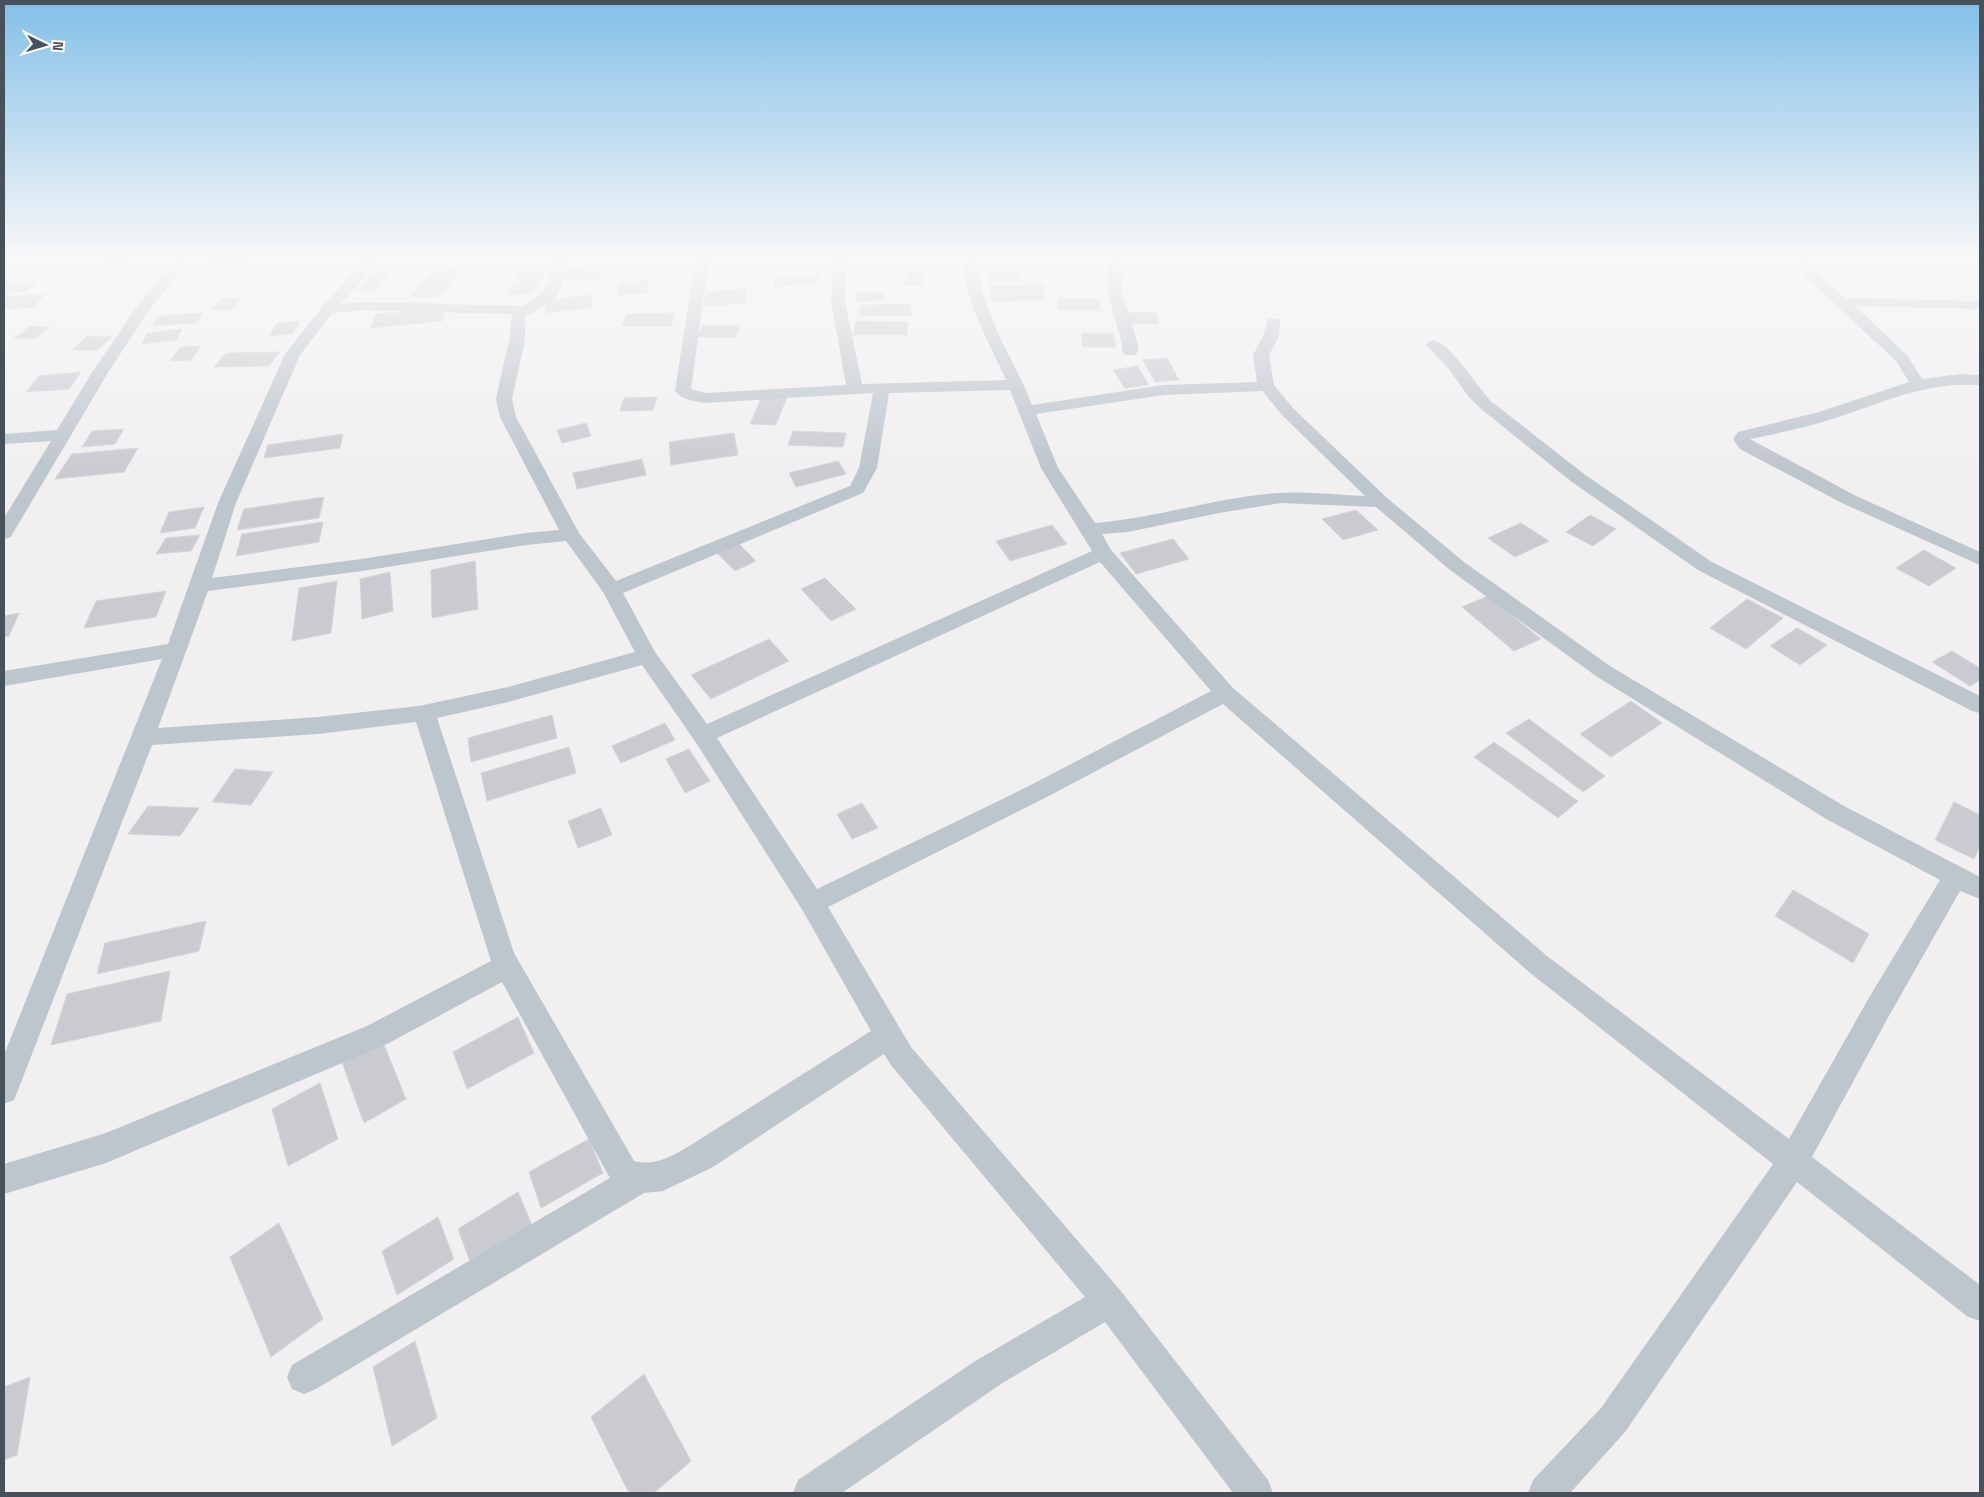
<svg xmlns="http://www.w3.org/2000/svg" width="1984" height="1497" font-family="'Space Grotesk',sans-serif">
  <rect width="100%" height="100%" fill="#f1efef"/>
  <path fill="#c9cbd1" stroke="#d3d5da" d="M 105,260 L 129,260 L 119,273 L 93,274 Z
    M 206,260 L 254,260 L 247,268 L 198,269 Z
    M 631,262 L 679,264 L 673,274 L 624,272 Z
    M 603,265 L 601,278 L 564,281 L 566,268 Z
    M 436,266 L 463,267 L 438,297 L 411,296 Z
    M 375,271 L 392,271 L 376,291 L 358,290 Z
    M 520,271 L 545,271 L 533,294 L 507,295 Z
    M 908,272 L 925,273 L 921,286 L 903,285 Z
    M 989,273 L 1021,273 L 1020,282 L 989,281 Z
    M 818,275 L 820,283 L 775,287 L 774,278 Z
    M 648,280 L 647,293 L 617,295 L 618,283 Z
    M 39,281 L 26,292 L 4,293 L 5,282 Z
    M 990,285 L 1043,285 L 1044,300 L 992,301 Z
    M 746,289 L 746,303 L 704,306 L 706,292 Z
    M 883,292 L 883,300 L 856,301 L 857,293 Z
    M 45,294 L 34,307 L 4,309 L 4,297 Z
    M 592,295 L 592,307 L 546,313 L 546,300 Z
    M 223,298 L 242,299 L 229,310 L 210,310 Z
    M 1058,299 L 1099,299 L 1100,310 L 1058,310 Z
    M 911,304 L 911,316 L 859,316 L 860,305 Z
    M 446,308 L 442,321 L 371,328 L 376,314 Z
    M 1127,312 L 1157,312 L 1159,324 L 1128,324 Z
    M 203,313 L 196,323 L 151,326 L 158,316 Z
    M 675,313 L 671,326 L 622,326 L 627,314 Z
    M 300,321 L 292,334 L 269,336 L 277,323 Z
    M 856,321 L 908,322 L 907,335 L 853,335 Z
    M 703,325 L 740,325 L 736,337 L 698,337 Z
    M 31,326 L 50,327 L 33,339 L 14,338 Z
    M 182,329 L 177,340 L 142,344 L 147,333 Z
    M 1081,333 L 1113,333 L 1116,347 L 1083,347 Z
    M 87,336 L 112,337 L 97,350 L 72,350 Z
    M 201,346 L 191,360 L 170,361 L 180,347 Z
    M 280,352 L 269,366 L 214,367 L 226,353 Z
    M 1167,358 L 1179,380 L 1155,382 L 1143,360 Z
    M 1137,366 L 1149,385 L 1125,388 L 1113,370 Z
    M 81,372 L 69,389 L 26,392 L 39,376 Z
    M 762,396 L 787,397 L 776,425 L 750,424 Z
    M 657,397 L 653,410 L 620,411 L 624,398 Z
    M 586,423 L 591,436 L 562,443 L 557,430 Z
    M 124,429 L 115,444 L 82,447 L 92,431 Z
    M 793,431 L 846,433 L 843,447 L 788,445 Z
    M 734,433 L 738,455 L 671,465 L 669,442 Z
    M 343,434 L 340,448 L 264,458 L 268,445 Z
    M 138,448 L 124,472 L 55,479 L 72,454 Z
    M 642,459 L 646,475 L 577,489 L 573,473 Z
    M 838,461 L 846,474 L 796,487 L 789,473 Z
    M 324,497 L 319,518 L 237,530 L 244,509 Z
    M 204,507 L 195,528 L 160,533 L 169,512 Z
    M 1356,510 L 1378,530 L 1343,540 L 1322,519 Z
    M 1590,515 L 1616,529 L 1593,546 L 1566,532 Z
    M 323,522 L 319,542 L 236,556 L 242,534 Z
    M 1521,523 L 1549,541 L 1515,557 L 1488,538 Z
    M 1052,525 L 1067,544 L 1010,561 L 996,541 Z
    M 200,535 L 191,551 L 156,554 L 166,538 Z
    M 1173,539 L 1189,559 L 1136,574 L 1120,553 Z
    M 738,543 L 756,561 L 735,571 L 717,553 Z
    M 1924,550 L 1956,568 L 1929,586 L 1896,568 Z
    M 475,561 L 478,609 L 432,618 L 431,570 Z
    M 390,572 L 393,611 L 362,619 L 360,579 Z
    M 825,578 L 856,609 L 831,621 L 801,589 Z
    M 337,581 L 331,633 L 292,641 L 299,588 Z
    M 166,591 L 156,617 L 84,628 L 96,601 Z
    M 1488,596 L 1541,639 L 1514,651 L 1462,607 Z
    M 1747,599 L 1783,618 L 1746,649 L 1710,628 Z
    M 19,613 L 9,636 L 4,637 L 4,616 Z
    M 1797,628 L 1827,645 L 1800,665 L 1770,646 Z
    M 769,639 L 789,661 L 711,699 L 691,675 Z
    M 1952,651 L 1980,668 L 1980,680 L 1970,686 L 1932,662 Z
    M 1631,701 L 1662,723 L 1611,757 L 1580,734 Z
    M 552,715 L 557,738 L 471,762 L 468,738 Z
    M 1529,719 L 1605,776 L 1583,792 L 1506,733 Z
    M 665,723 L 675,740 L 621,763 L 612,746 Z
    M 1494,742 L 1578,801 L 1558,818 L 1474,757 Z
    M 569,747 L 576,773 L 487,801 L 481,773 Z
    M 689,749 L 710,781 L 685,793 L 666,759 Z
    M 235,769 L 273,772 L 251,805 L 212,802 Z
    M 1954,802 L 1980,815 L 1980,846 L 1974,859 L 1935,840 Z
    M 862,803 L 878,828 L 852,839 L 837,814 Z
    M 148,806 L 199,808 L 180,836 L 128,834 Z
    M 601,808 L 612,835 L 578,848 L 568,821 Z
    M 1793,890 L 1869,934 L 1853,963 L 1775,916 Z
    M 206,921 L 199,951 L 97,974 L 105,943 Z
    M 170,971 L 161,1021 L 51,1045 L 67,994 Z
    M 518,1017 L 534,1053 L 467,1089 L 453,1052 Z
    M 382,1040 L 406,1099 L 364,1123 L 342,1062 Z
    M 320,1083 L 338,1139 L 288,1166 L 272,1109 Z
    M 589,1139 L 603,1173 L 541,1208 L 529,1172 Z
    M 518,1192 L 532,1225 L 471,1264 L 458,1229 Z
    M 438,1217 L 454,1259 L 397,1295 L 382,1251 Z
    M 279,1223 L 323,1319 L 271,1357 L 230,1257 Z
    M 415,1341 L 437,1418 L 392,1446 L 373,1367 Z
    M 644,1374 L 691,1461 L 654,1493 L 629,1493 L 591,1417 Z
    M 30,1377 L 17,1455 L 4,1460 L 4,1387 Z"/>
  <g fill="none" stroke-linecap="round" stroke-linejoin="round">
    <path fill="#bdc5cd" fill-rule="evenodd" d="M 4,260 L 12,260 L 9,266 L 4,267 Z
      M 174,260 L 189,260 L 147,313 L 109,371 L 13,533 L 11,537 L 4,539 L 4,518 L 51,441 L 4,444 L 4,434 L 57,430 L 93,371 L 136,308 Z
      M 365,260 L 380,260 L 341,304 L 363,302 L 522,306 C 547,295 547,284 555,260 L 569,260 L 561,286 L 553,300 L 525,317 L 525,340 L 512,399 L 516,417 L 579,533 L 616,581 L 850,486 L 859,468 L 873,393 L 705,403 C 694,401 682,400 675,391 L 695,260 L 709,260 L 691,389 L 705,393 L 846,385 L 831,301 L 833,260 L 847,260 L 845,301 L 862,384 L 1006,380 C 989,341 965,305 964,260 L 978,260 C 980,314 1014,357 1032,405 L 1164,385 L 1257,382 L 1253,355 L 1263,336 L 1268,319 L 1278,319 L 1280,322 L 1279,336 L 1269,355 L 1274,385 L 1294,409 L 1387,498 L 1464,562 L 1610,666 L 1844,806 L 1980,877 L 1980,899 L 1960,891 L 1890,1014 L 1812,1157 L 1980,1285 L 1980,1321 L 1968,1317 L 1797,1182 L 1625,1432 L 1570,1493 L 1528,1493 L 1533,1480 L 1601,1408 L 1773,1164 L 1529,972 L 1223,704 L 1041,800 L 828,907 L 911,1047 L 1120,1290 L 1268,1480 L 1273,1493 L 1233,1493 L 1105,1322 L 1001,1384 L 842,1493 L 793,1493 L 798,1480 L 977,1360 L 1085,1297 L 891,1065 L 884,1054 L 713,1167 L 663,1191 L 644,1193 L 316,1389 L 304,1394 L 292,1389 L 287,1377 L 292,1365 L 610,1178 L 502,982 L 387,1044 L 106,1163 L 4,1194 L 4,1164 L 106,1133 L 367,1026 L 491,961 L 416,722 L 318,734 L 152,745 L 18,1090 L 14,1100 L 4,1104 L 4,1055 L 162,659 L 4,686 L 4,671 L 168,644 L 218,503 L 285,354 L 323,306 ZM 363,310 L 512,314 L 509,340 L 496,399 L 500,417 L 559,530 L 526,533 L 362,559 L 212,578 L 236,503 L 300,355 L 332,313 ZM 1010,390 L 1041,468 L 1092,551 L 707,724 L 655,652 L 623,593 L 863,493 L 877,468 L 889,393 ZM 1262,391 L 1282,415 L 1365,496 C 1337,495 1308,491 1280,493 C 1218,497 1157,518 1095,523 L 1058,468 L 1036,414 L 1164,395 ZM 1281,503 L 1376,507 L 1450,570 L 1596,676 L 1828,820 L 1940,880 L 1870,996 L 1789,1139 L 1547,956 L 1233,688 L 1111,550 L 1102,534 L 1128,532 L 1219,513 ZM 566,541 L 603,592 L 635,652 L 508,687 L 419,706 L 318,717 L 158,728 L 208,591 L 362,571 L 526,545 ZM 1100,562 L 1211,691 L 1025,788 L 817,889 L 717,738 ZM 642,665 L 695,741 L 803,911 L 871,1031 L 691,1145 C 674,1155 655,1167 634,1161 L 514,953 L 437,718 L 508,702 Z
      M 1108,260 L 1122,260 L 1121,290 L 1138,344 L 1138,352 L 1135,355 L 1125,355 L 1122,352 L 1122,344 L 1107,290 Z
      M 1795,260 L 1809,260 L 1811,266 L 1845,298 L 1980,301 L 1980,309 L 1855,306 L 1907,355 L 1922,379 L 1960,374 L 1980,375 L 1980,385 C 1922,382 1886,402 1832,419 C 1805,428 1778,433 1750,439 L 1854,495 L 1980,552 L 1980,565 L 1842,503 L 1740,449 L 1733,439 L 1738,432 L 1819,412 L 1909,382 L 1896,361 L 1800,271 Z
      M 1434,340 C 1452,345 1477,387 1492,402 L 1584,474 L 1712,562 L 1980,696 L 1980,713 L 1972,711 L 1698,570 L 1572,482 L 1480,408 L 1468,396 L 1449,369 L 1426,345 L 1429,342 Z"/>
  </g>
  <linearGradient id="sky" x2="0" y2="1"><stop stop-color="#83c0e8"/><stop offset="0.55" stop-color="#f9f8f8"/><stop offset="1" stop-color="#f9f8f8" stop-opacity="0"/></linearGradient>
  <rect width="1984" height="470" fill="url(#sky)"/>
  <rect width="1984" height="1497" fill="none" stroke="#47515c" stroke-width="10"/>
  <g transform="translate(45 45) rotate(95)" stroke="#ffffff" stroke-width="4" paint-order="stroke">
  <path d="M0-4L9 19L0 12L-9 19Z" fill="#47515c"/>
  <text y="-8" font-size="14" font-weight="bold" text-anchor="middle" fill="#47515c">N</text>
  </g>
</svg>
